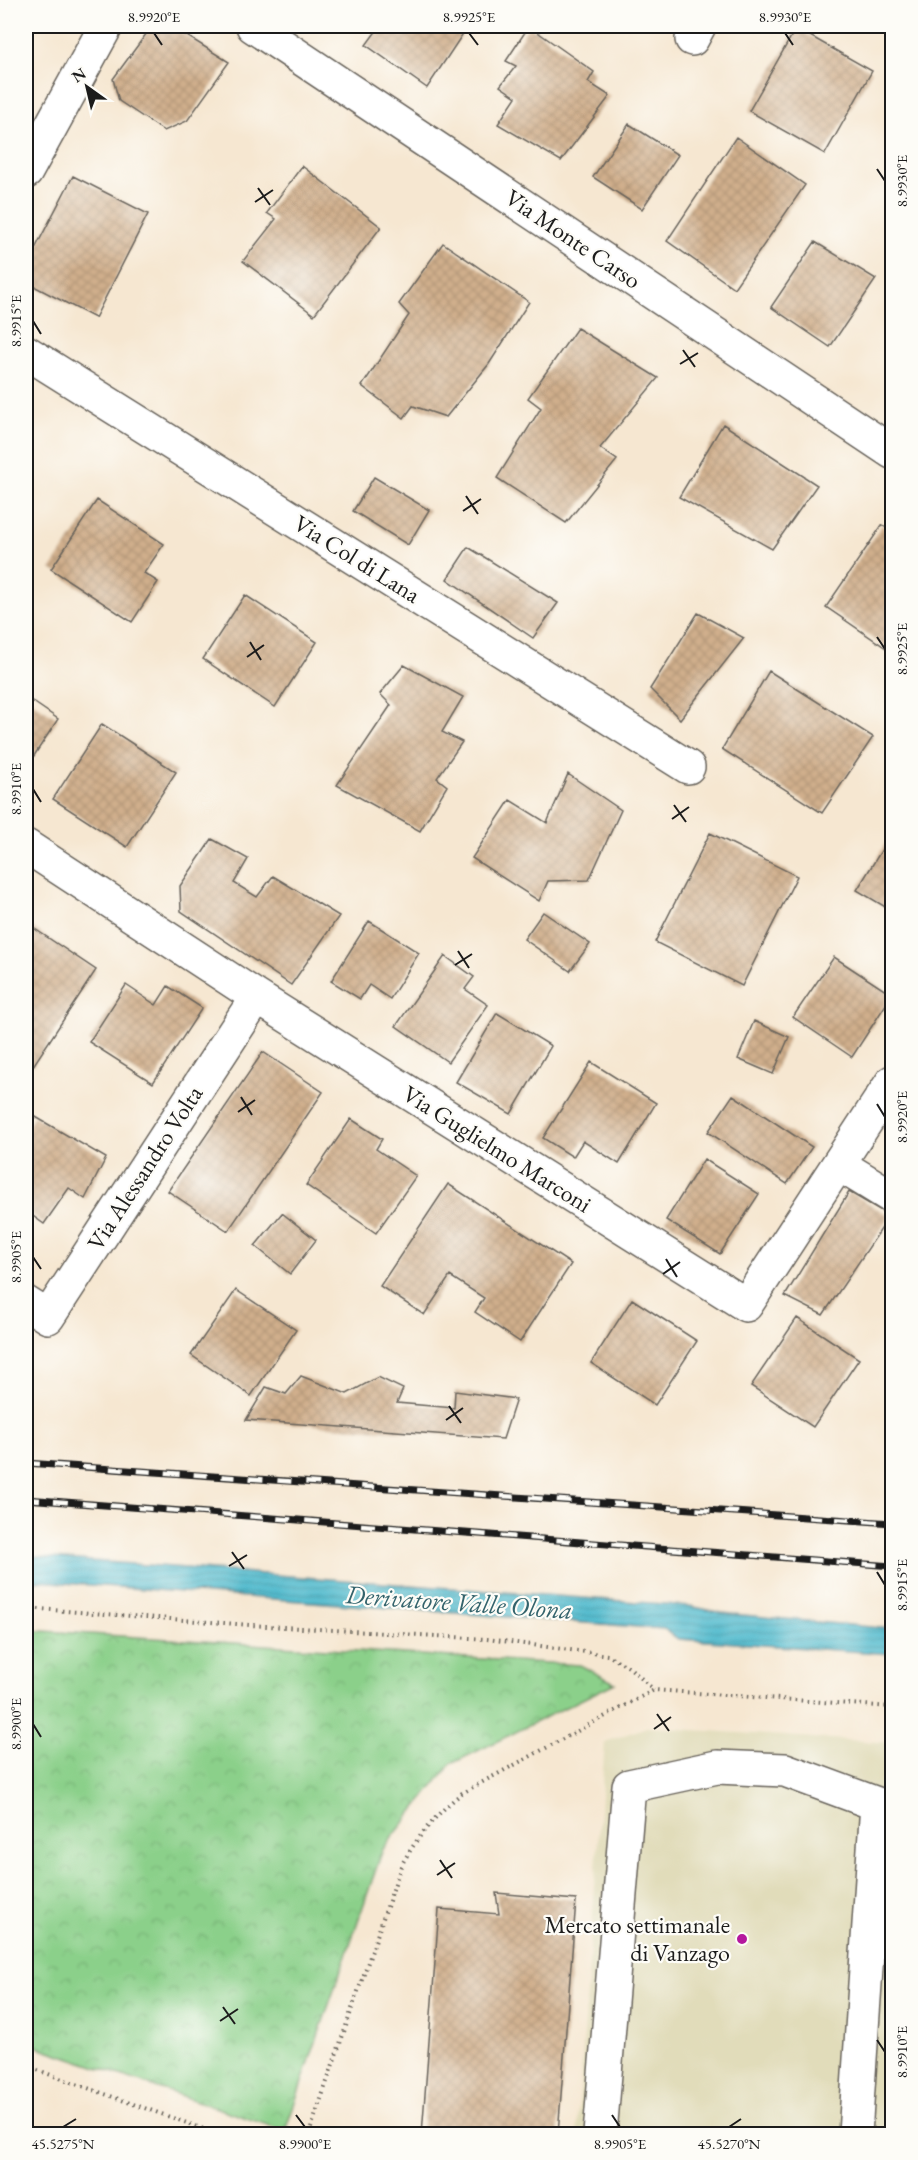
<svg xmlns="http://www.w3.org/2000/svg" width="918" height="2160" font-family="'EB Garamond',serif">
  <defs>
    <pattern id="park-crowns" width="20" height="18" patternUnits="userSpaceOnUse" patternTransform="scale(1.5)"><rect width="20" height="18" fill="#8bd08a"/><path d="M2 6a3 3 0 1 1 6 0M12 15a3 3 0 1 1 6 0" fill="none" stroke="#77b276"/></pattern>
    <pattern id="water-rules" width="6" height="5" patternUnits="userSpaceOnUse" patternTransform="scale(1.5)"><rect width="6" height="5" fill="#50bacd"/><path d="M0 2.5h6" fill="none" stroke="#459faf"/></pattern>
    <pattern id="building-cross-hatch" width="8" height="8" patternUnits="userSpaceOnUse" patternTransform="scale(1.5)"><rect width="8" height="8" fill="#d0af8c"/><path d="M0 0l8 8M0 8l8-8" fill="none" stroke="#b29678"/></pattern>
  </defs>
  <rect width="100%" height="100%" fill="#fdfcf7"/>
  <filter id="ink" filterUnits="userSpaceOnUse"><feTurbulence type="fractalNoise" baseFrequency=".0167" numOctaves="2"/><feDisplacementMap in="SourceGraphic" scale="12" xChannelSelector="R" yChannelSelector="G"/><feConvolveMatrix kernelMatrix="1 2 1 2 8 2 1 2 1" color-interpolation-filters="sRGB"/></filter>
  <filter id="wash" filterUnits="userSpaceOnUse"><feTurbulence type="fractalNoise" baseFrequency=".008" numOctaves="4" result="noise"/><feDisplacementMap in="SourceGraphic" scale="24" xChannelSelector="R" yChannelSelector="G"/><feGaussianBlur stdDeviation="1.35" result="paint"/><feColorMatrix in="noise" values="0 0 0 0 0 0 0 0 0 0 0 0 0 0 0 0 0 1.4 0 .05"/><feComposite in="paint" operator="in"/></filter>
  <g filter="url(#wash)">
    <rect width="100%" height="100%" fill="#f6e7d1"/>
    <path fill="#e1dcba" d="M 647,1727 L 892,1743 L 892,2134 L 577,2134 L 605,1742 Z"/>
    <path fill="url(#park-crowns)" stroke="#547653" stroke-width="1.5" d="M 26,1630 L 580,1665 L 615,1683 L 451,1764 L 383,1849 L 285,2131 L 26,2043 Z"/>
    <path fill="url(#water-rules)" stroke="#366b74" stroke-width="1.5" d="M 26,1556 L 690,1606 L 722,1613 L 892,1629 L 892,1654 L 678,1639 L 664,1629 L 26,1580 Z"/>
    <g id="blocks">
      <path fill="url(#building-cross-hatch)" d="M 26,26 L 34,26 L 26,42 Z
        M 152,26 L 171,26 L 229,62 L 187,121 L 164,131 L 119,101 L 113,79 Z
        M 380,26 L 468,26 L 427,88 L 366,45 Z
        M 529,26 L 594,72 L 588,82 L 610,96 L 561,161 L 498,124 L 516,97 L 500,86 L 516,66 L 506,61 Z
        M 796,28 L 872,71 L 825,154 L 749,111 Z
        M 629,124 L 678,155 L 642,209 L 593,177 Z
        M 736,137 L 805,185 L 734,288 L 667,241 Z
        M 302,166 L 381,227 L 314,315 L 243,261 L 276,219 L 267,213 Z
        M 73,176 L 148,214 L 95,318 L 26,282 L 26,266 Z
        M 815,242 L 876,279 L 830,347 L 771,307 Z
        M 443,243 L 529,302 L 489,364 L 446,417 L 413,406 L 404,418 L 362,386 L 409,315 L 399,304 Z
        M 577,328 L 658,378 L 600,448 L 617,460 L 566,523 L 497,478 L 541,408 L 528,398 Z
        M 723,424 L 817,485 L 772,549 L 679,497 Z
        M 374,477 L 429,510 L 408,545 L 353,511 Z
        M 97,500 L 164,544 L 144,573 L 158,582 L 132,622 L 51,569 Z
        M 882,525 L 892,532 L 892,652 L 826,607 Z
        M 468,547 L 558,603 L 533,638 L 447,579 Z
        M 245,595 L 317,642 L 275,707 L 203,659 Z
        M 698,613 L 744,638 L 680,719 L 650,689 Z
        M 404,665 L 463,697 L 442,732 L 462,742 L 437,778 L 447,786 L 420,831 L 337,785 L 391,705 L 380,694 Z
        M 769,671 L 873,737 L 822,813 L 722,749 Z
        M 26,697 L 58,719 L 26,768 Z
        M 102,724 L 176,772 L 127,847 L 53,799 Z
        M 568,774 L 621,810 L 589,880 L 548,881 L 539,901 L 472,858 L 510,800 L 547,823 Z
        M 710,833 L 797,876 L 742,986 L 655,942 Z
        M 892,833 L 892,911 L 857,890 Z
        M 212,839 L 248,859 L 234,883 L 257,897 L 273,876 L 339,916 L 291,985 L 181,911 L 180,886 Z
        M 543,912 L 590,944 L 570,971 L 524,939 Z
        M 369,921 L 419,953 L 390,999 L 369,985 L 360,999 L 331,981 Z
        M 26,923 L 96,970 L 33,1066 L 26,1061 Z
        M 445,956 L 474,977 L 465,989 L 488,1005 L 448,1062 L 396,1026 Z
        M 834,957 L 892,995 L 852,1057 L 793,1017 Z
        M 126,985 L 156,1005 L 168,986 L 202,1008 L 153,1083 L 89,1042 Z
        M 497,1013 L 551,1046 L 511,1114 L 456,1082 Z
        M 754,1021 L 789,1037 L 773,1074 L 738,1059 Z
        M 263,1052 L 323,1092 L 228,1231 L 168,1191 Z
        M 591,1062 L 656,1103 L 619,1164 L 583,1141 L 573,1157 L 543,1138 Z
        M 733,1095 L 812,1147 L 787,1184 L 708,1132 Z
        M 34,1116 L 106,1158 L 85,1199 L 69,1188 L 44,1224 L 26,1211 L 26,1130 Z
        M 351,1119 L 382,1139 L 376,1149 L 416,1176 L 376,1233 L 306,1185 Z
        M 704,1159 L 759,1194 L 720,1254 L 666,1220 Z
        M 448,1184 L 571,1264 L 520,1342 L 475,1312 L 484,1298 L 450,1276 L 424,1315 L 380,1286 Z
        M 849,1192 L 890,1216 L 823,1315 L 785,1296 Z
        M 282,1213 L 316,1240 L 290,1274 L 255,1246 Z
        M 236,1290 L 296,1330 L 251,1396 L 191,1355 Z
        M 632,1299 L 697,1341 L 655,1405 L 591,1363 Z
        M 797,1318 L 859,1359 L 813,1427 L 751,1386 Z
        M 301,1376 L 347,1394 L 378,1377 L 403,1389 L 397,1403 L 454,1408 L 455,1391 L 516,1399 L 503,1439 L 246,1420 L 266,1387 L 286,1394 Z
        M 496,1893 L 576,1900 L 558,2134 L 422,2134 L 439,1909 L 499,1914 Z"/>
    </g>
  </g>
  <g filter="url(#ink)">
    <use href="#blocks" fill-opacity="0" stroke="#68635b" stroke-width="1.5"/>
    <g fill="none" stroke-linecap="round" stroke-linejoin="round">
      <g stroke="#68635b" stroke-width="36">
        <path id="pedestrian" d="M 600,2134 L 629,1786 L 717,1767 L 785,1770 L 877,1804 L 855,2134"/>
      </g>
      <g stroke="#68635b" stroke-width="36">
        <path id="minor" d="M 253,26 L 892,452
          M 692,39 L 699,26
          M 26,172 L 106,26
          M 26,352 L 688,767
          M 26,846 L 257,997 L 746,1305 L 892,1082
          M 840,1165 L 892,1197
          M 26,1303 L 48,1317 L 257,997"/>
      </g>
      <path stroke="#68635b" stroke-width="4" stroke-dasharray="1.5 4.5" stroke-linecap="butt" d="M 26,1608 L 250,1625 L 487,1639 L 608,1655 L 630,1668 L 654,1690
        M 26,2066 L 218,2134
        M 309,2134 L 401,1866 C 417,1837 436,1814 462,1793 L 654,1690 L 892,1707"/>
      <use href="#pedestrian" stroke="#fff" stroke-width="33"/>
      <use href="#minor" stroke="#fff" stroke-width="33"/>
      <g stroke="#1c1c1c" stroke-width="7">
        <path id="rail" d="M 26,1463 L 892,1523
          M 26,1499 L 892,1566"/>
      </g>
      <use href="#rail" stroke="#fdfcf7" stroke-width="4.5" stroke-dasharray="14" stroke-linecap="butt"/>
    </g>
  </g>
  <path fill="none" stroke="#1c1c1c" stroke-width="2" d="M 154,33 L 162,45M 469,33 L 478,45M 785,33 L 793,45M 877,169 L 885,181M 258,188 L 270,205M 255,202 L 273,190M 33,321 L 41,334M 683,350 L 695,367M 680,364 L 698,353M 466,496 L 478,514M 463,511 L 481,499M 877,637 L 885,649M 250,642 L 261,660M 247,657 L 264,645M 33,789 L 41,802M 674,805 L 686,822M 672,819 L 689,807M 458,951 L 469,968M 455,965 L 472,954M 241,1097 L 252,1115M 877,1104 L 885,1117M 238,1112 L 255,1100M 33,1257 L 41,1269M 666,1259 L 677,1277M 663,1274 L 680,1262M 449,1406 L 461,1423M 446,1420 L 463,1408M 232,1552 L 244,1569M 229,1566 L 247,1555M 877,1572 L 885,1585M 657,1714 L 669,1731M 33,1724 L 41,1737M 654,1729 L 671,1717M 440,1860 L 452,1878M 437,1875 L 455,1863M 223,2007 L 235,2024M 220,2021 L 238,2009M 877,2040 L 885,2052M 296,2115 L 305,2127M 612,2115 L 620,2127M 63,2127 L 76,2119M 729,2127 L 741,2119"/>
  <circle fill="#b5179e" stroke="#fdfcf7" stroke-width="2" cx="742" cy="1939" r="6"/>
  <g text-anchor="middle" stroke-width="4.5" stroke-linejoin="round" paint-order="stroke">
    <g font-size="24" fill="#1c1c1c" stroke="#fdfcf7">
      <text transform="translate(573 239) rotate(34)" y="8">Via Monte Carso</text>
      <text transform="translate(357 559) rotate(32)" y="8">Via Col di Lana</text>
      <text transform="translate(497 1149) rotate(32)" y="8">Via Guglielmo Marconi</text>
      <text transform="translate(145 1168) rotate(-57)" y="8">Via Alessandro Volta</text>
    </g>
    <g font-size="24" fill="#1c1c1c" stroke="#fdfcf7" text-anchor="end">
      <text x="730" y="1933">Mercato settimanale<tspan x="730" dy="28">di Vanzago</tspan></text>
    </g>
    <g font-size="26" font-style="italic" fill="#33636c" stroke="#fdfcf7">
      <text transform="translate(459 1602) rotate(4)" y="9">Derivatore Valle Olona</text>
    </g>
  </g>
  <rect width="918" height="2160" fill="none" stroke="#fdfcf7" stroke-width="66"/>
  <g transform="translate(87 87) rotate(326)" stroke="#fdfcf7" stroke-width="4.5" paint-order="stroke">
  <path d="M0-4.5L10 22L0 15L-10 22Z" fill="#1c1c1c"/>
  <text y="-9" font-size="16" font-weight="bold" text-anchor="middle" fill="#1c1c1c">N</text>
  </g>
  <rect x="33" y="33" width="852" height="2094" fill="none" stroke="#1c1c1c" stroke-width="2"/>
  <g font-size="15" text-anchor="middle" fill="#1c1c1c">
    <text x="154" y="22">8.9920°E</text>
    <text x="469" y="22">8.9925°E</text>
    <text x="785" y="22">8.9930°E</text>
    <text transform="translate(902 181) rotate(-90)" y="5">8.9930°E</text>
    <text transform="translate(16 321) rotate(-90)" y="5">8.9915°E</text>
    <text transform="translate(902 649) rotate(-90)" y="5">8.9925°E</text>
    <text transform="translate(16 789) rotate(-90)" y="5">8.9910°E</text>
    <text transform="translate(902 1117) rotate(-90)" y="5">8.9920°E</text>
    <text transform="translate(16 1257) rotate(-90)" y="5">8.9905°E</text>
    <text transform="translate(902 1585) rotate(-90)" y="5">8.9915°E</text>
    <text transform="translate(16 1724) rotate(-90)" y="5">8.9900°E</text>
    <text transform="translate(902 2052) rotate(-90)" y="5">8.9910°E</text>
    <text x="63" y="2149">45.5275°N</text>
    <text x="305" y="2149">8.9900°E</text>
    <text x="620" y="2149">8.9905°E</text>
    <text x="729" y="2149">45.5270°N</text>
  </g>
</svg>
